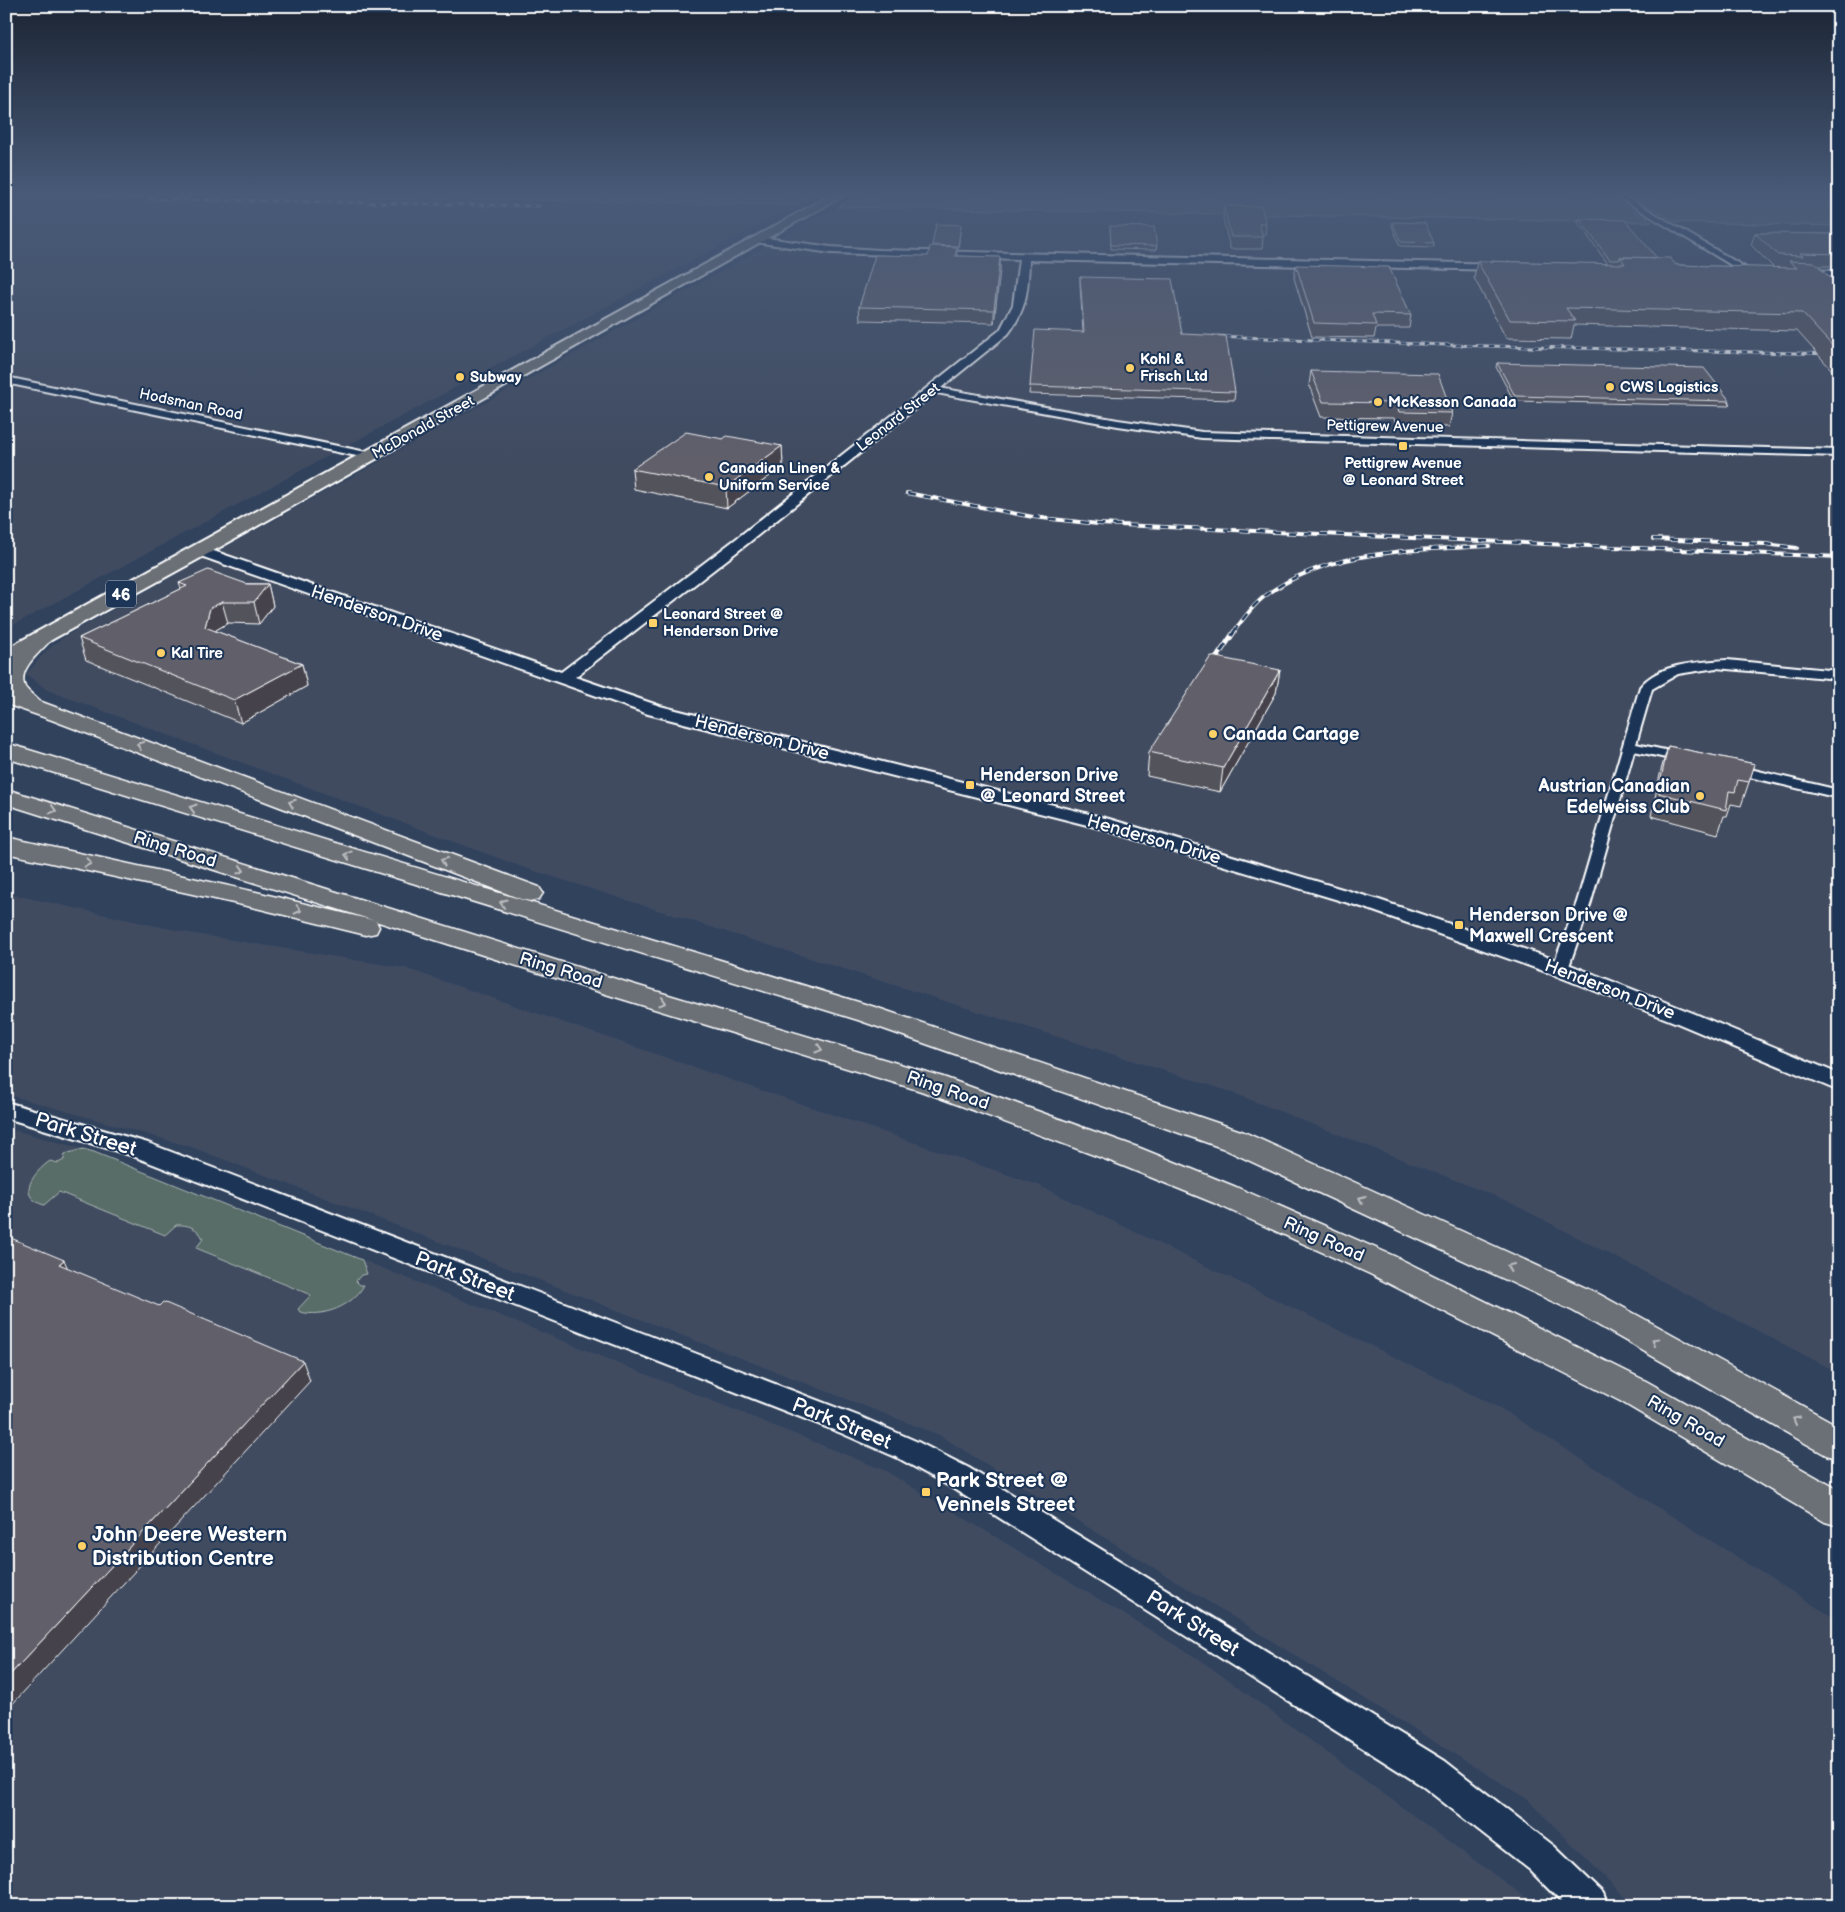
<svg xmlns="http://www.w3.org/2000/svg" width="1845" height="1912" font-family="'Balsamiq Sans',sans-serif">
  <rect width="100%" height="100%" fill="#31425d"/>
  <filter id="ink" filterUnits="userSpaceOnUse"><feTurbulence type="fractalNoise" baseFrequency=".02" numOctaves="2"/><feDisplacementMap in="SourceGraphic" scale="10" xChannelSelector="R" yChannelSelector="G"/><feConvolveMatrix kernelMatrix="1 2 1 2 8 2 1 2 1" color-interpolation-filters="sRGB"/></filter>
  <g filter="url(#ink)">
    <path fill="#3f4b61" d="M 6,195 L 814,195 L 6,629 Z
      M 858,195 L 1839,195 L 1839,1373 L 1505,1200 L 1228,1091 L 522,867 L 47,690 L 26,674 L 47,650 L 64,637 Z
      M 6,893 L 189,933 L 405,968 L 1038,1185 L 1500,1408 L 1839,1621 L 1839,1906 L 1634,1906 L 1527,1799 L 939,1435 L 557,1287 L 191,1147 L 6,1094 Z
      M 6,1128 L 94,1152 L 884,1470 L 1202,1661 L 1537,1906 L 6,1906 Z"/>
    <path fill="#596d68" stroke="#acb6b4" d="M 252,195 L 814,195 L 794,205 Z
      M 858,195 L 1418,195 L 1614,199 L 1652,222 L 838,207 Z
      M 1636,199 L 1839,202 L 1839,226 L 1676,222 Z
      M 83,1149 L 94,1152 L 362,1260 L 367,1274 L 361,1275 L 356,1281 L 360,1285 L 364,1285 C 353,1306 323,1318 300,1312 L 298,1309 L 311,1295 L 196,1248 L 203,1239 C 199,1228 187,1224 176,1225 L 165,1235 L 59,1192 L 44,1205 C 15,1196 34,1172 50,1161 L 58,1163 L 64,1160 L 65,1154 Z"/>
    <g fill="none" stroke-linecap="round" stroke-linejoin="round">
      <g stroke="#fff" stroke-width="4">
        <path id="street" d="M 1615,195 L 1623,195 L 1753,272 L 1746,274 Z
          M 6,377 L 371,453 L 376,456 L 371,459 L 6,383 Z
          M 934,387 L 1118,420 L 1202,432 L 1839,450 L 1839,456 L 1202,438 L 1118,426 L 931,392 L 931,388 Z
          M 1727,660 L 1839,671 L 1839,679 L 1716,668 L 1678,674 L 1652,689 L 1636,744 L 1689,755 L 1690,758 L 1684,762 L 1634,751 L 1591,902 L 1568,969 L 1565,972 L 1555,972 L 1552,969 L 1577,902 L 1640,687 C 1659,663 1699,662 1727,660 Z
          M 1733,765 L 1839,790 L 1839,798 L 1728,772 L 1727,769 Z"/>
      </g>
      <g stroke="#fff" stroke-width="4">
        <path id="secondary" d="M 759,237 L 831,247 L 880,250 L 1505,264 L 1510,267 L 1505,270 L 1029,260 C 1028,290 1027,309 1008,334 L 747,544 L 575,677 L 660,706 L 1109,819 L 1379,900 L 1568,964 L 1693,1013 L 1839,1074 L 1839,1091 L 1677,1023 L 1552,974 L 1365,908 L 1095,827 L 648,714 L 195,554 L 192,551 L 195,548 L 205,548 L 561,672 L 737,538 L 1000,330 L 1013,305 L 1019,259 L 831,253 L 755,242 L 754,240 L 755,238 Z
          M 1798,270 L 1839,271 L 1839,277 L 1794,275 L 1793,273 Z
          M 6,1102 L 148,1143 L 861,1417 L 918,1442 L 969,1468 L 1445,1761 L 1554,1846 L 1603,1893 L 1608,1906 L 1565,1906 L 1530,1870 L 1421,1785 L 949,1486 L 898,1458 L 841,1433 L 130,1155 L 6,1118 Z"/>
      </g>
      <g stroke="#fff" stroke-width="4">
        <path id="primary" d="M 831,195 L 844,195 L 206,555 L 13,661 L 6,663 L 6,649 Z"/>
      </g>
      <g stroke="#fff" stroke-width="3">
        <path id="highway" d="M 42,631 L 50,632 L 53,637 C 44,650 16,668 25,687 C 28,692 35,696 39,701 L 539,887 L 543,893 L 539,899 L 530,901 L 521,899 L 52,720 L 6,704 C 6,693 3,676 7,665 C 12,652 29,634 42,631 Z
          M 6,743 L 878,1008 L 1244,1132 L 1597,1293 L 1839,1426 L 1839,1459 L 1826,1455 L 1573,1311 L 1222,1148 L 858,1020 L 6,758 Z
          M 6,789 L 632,984 L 943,1077 L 1140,1148 L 1236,1187 L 1394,1256 L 1646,1381 L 1839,1490 L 1839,1526 L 1825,1522 L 1620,1401 L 1370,1274 L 1214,1203 L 1118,1164 L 921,1091 L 612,996 L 6,804 Z
          M 6,837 L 256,892 L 376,921 L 379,927 L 376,933 L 366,935 L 256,908 L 6,853 Z"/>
      </g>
      <use href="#street" fill="#1d3557" fill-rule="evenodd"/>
      <use href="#secondary" fill="#1d3557" fill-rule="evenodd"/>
      <use href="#primary" fill="#6b6f75" fill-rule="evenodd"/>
      <use href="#highway" fill="#6b6f75" fill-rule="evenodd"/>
      <g stroke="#fff" stroke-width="3">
        <path id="rail-far2" d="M 89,195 L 163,199 L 539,206
          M 1214,336 L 1447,345 L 1839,354"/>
      </g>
      <g stroke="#fff" stroke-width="4">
        <path id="rail-far1" d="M 907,493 L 1033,517 L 1098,524 L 1839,557
          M 1653,539 L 1765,544 L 1797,548
          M 1233,633 C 1242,620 1252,606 1265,596 C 1327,549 1415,550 1489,546"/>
      </g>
      <g stroke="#fff" stroke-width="5">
        <path id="rail" d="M 1209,669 L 1234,632"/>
      </g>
      <use href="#rail-far2" stroke="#1d3557" stroke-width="2" stroke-dasharray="5.5" stroke-linecap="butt"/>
      <use href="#rail-far1" stroke="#1d3557" stroke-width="2.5" stroke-dasharray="8" stroke-linecap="butt"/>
      <use href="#rail" stroke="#1d3557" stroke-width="3" stroke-dasharray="10" stroke-linecap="butt"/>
    </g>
    <path fill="#53525c" stroke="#fff" d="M 1224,206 L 1266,223 L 1265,235 L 1263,235 L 1263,237 L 1262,249 L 1230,249 L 1223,218 Z
      M 1579,219 L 1657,258 L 1676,265 L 1774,268 L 1751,245 L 1755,233 L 1839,234 L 1839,266 L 1818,266 L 1839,286 L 1839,378 L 1797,331 L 1574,325 L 1571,339 L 1506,338 L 1474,278 L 1477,261 L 1608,264 L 1578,223 Z
      M 1392,222 L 1434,243 L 1434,247 L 1400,246 L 1392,226 Z
      M 961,225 L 958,250 L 957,250 L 957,256 L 1000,257 L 1000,270 L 994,323 L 860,320 L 859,307 L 928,256 L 932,246 Z
      M 1110,226 L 1157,246 L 1156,250 L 1111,249 Z
      M 1296,265 L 1411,315 L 1409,328 L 1376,328 L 1374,338 L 1312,337 L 1294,278 Z
      M 1080,277 L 1182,334 L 1235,392 L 1234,400 L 1029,394 L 1030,386 L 1083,332 L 1080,284 Z
      M 1497,363 L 1730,401 L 1729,406 L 1514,401 L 1496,367 Z
      M 1311,371 L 1452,413 L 1449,427 L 1396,426 L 1394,418 L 1321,417 L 1309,385 Z
      M 723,439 L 782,446 L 783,466 L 727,508 L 634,489 L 632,469 Z
      M 179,583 L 268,584 L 273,606 L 259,624 L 228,623 L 216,630 L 215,631 L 302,664 L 307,686 L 241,723 L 86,660 L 79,638 L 181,589 Z
      M 1280,670 L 1276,693 L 1220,792 L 1147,776 L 1149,752 Z
      M 1668,746 L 1755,764 L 1741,806 L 1731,804 L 1727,816 L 1724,816 L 1718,834 L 1651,816 L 1661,770 Z"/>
    <path fill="#44424b" stroke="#fff" d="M 1000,257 L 1000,270 L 994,323 L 994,310 Z
      M 782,446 L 783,466 L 727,508 L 726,487 Z
      M 268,584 L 273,606 L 259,624 L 254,602 Z
      M 222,602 L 228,623 L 216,630 L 211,650 L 205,627 L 210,608 Z
      M 302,664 L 307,686 L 241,723 L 234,700 Z
      M 1280,670 L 1276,693 L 1220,792 L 1223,768 Z
      M 64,1260 L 73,1280 L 59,1264 Z
      M 303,1361 L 310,1381 L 6,1711 L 6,1679 Z"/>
    <path fill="#615f6b" stroke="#fff" d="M 1224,206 L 1261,207 L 1266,223 L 1259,223 L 1263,237 L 1231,237 Z
      M 1579,219 L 1625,220 L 1657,258 L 1620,257 L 1619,260 L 1610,260 Z
      M 1392,222 L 1425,223 L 1434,243 L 1401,242 Z
      M 936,224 L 961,225 L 958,246 L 932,245 Z
      M 1110,226 L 1154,227 L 1157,246 L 1111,245 Z
      M 1755,233 L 1839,234 L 1839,254 L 1800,253 L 1803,256 L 1778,255 Z
      M 930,246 L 957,247 L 955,256 L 1000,257 L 994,310 L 859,307 L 875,255 L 928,256 Z
      M 1620,257 L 1670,258 L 1676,265 L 1797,268 L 1789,261 L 1814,262 L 1839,286 L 1839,353 L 1802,313 L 1566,308 L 1575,321 L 1510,320 L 1477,261 L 1625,264 Z
      M 1296,265 L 1389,267 L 1411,315 L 1372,314 L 1376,325 L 1314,323 Z
      M 1080,277 L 1172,279 L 1182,334 L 1226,336 L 1235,392 L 1030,386 L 1035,330 L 1084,332 Z
      M 1497,363 L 1704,368 L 1730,401 L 1515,396 Z
      M 1311,371 L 1438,374 L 1452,413 L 1399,412 L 1396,403 L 1323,402 Z
      M 686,432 L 723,439 L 727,436 L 782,446 L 726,487 L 632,469 Z
      M 208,570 L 247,584 L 268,584 L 254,602 L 222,602 L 210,608 L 205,627 L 302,664 L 234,700 L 79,638 L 187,586 L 179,583 Z
      M 1211,656 L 1280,670 L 1223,768 L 1149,752 Z
      M 1668,746 L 1755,764 L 1749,782 L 1738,780 L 1735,792 L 1729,791 L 1726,810 L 1658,793 Z
      M 6,1236 L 64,1260 L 59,1264 L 159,1306 L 163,1302 L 303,1361 L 6,1679 Z"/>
    <defs><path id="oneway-chevron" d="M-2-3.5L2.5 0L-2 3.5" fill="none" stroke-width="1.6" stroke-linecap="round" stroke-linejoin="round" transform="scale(1.25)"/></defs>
    <g stroke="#bcbec1">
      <use href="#oneway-chevron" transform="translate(140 745) rotate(-159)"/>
      <use href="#oneway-chevron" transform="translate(292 803) rotate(-159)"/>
      <use href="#oneway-chevron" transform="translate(193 808) rotate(-163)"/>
      <use href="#oneway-chevron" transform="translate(53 810) rotate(17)"/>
      <use href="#oneway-chevron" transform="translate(348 855) rotate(-163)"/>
      <use href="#oneway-chevron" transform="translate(444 861) rotate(-159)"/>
      <use href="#oneway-chevron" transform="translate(88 863) rotate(12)"/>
      <use href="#oneway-chevron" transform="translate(241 870) rotate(17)"/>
      <use href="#oneway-chevron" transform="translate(503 903) rotate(-163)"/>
      <use href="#oneway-chevron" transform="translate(298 910) rotate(14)"/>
      <use href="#oneway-chevron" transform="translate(663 1002) rotate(17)"/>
      <use href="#oneway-chevron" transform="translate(819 1049) rotate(17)"/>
      <use href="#oneway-chevron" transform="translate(1362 1199) rotate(-155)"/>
      <use href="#oneway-chevron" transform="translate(1510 1267) rotate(-155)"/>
      <use href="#oneway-chevron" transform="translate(1655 1341) rotate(-151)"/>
      <use href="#oneway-chevron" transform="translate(1796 1420) rotate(-151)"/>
    </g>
  </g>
  <linearGradient id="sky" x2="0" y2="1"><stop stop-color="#1b2433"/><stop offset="0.42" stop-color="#485a78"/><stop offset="1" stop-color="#485a78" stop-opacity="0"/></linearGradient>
  <rect width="1845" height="463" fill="url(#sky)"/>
  <g fill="#ffd166" stroke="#1d3557" stroke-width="2">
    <circle cx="1130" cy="368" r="5"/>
    <circle cx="460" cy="377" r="5"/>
    <circle cx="1610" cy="387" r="5"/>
    <circle cx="1378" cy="402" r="5"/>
    <rect x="1398" y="441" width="10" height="10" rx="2.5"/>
    <circle cx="709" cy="477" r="5"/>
    <rect x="648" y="618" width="10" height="10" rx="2.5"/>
    <circle cx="161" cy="653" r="5"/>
    <circle cx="1213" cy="734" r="5"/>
    <rect x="965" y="780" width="10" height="10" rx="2.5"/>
    <circle cx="1700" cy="796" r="5"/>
    <rect x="1454" y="920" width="10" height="10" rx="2.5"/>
    <rect x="921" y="1487" width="10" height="10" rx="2.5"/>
    <circle cx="82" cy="1546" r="5"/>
  </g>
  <g text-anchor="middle" stroke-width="4" stroke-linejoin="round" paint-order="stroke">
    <g font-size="15" font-weight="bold" fill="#fff" stroke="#1d3557" text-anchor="start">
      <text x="1140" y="364">Kohl &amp;<tspan x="1140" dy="17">Frisch Ltd</tspan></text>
      <text x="470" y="382">Subway</text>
      <text x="1620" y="392">CWS Logistics</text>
      <text x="1388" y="407">McKesson Canada</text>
      <text x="1403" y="468" text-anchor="middle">Pettigrew Avenue<tspan x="1403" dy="17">@ Leonard Street</tspan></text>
      <text x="719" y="473">Canadian Linen &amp;<tspan x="719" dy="17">Uniform Service</tspan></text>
      <text x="663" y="619">Leonard Street @<tspan x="663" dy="17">Henderson Drive</tspan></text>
      <text x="171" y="658">Kal Tire</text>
    </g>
    <g font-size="15" fill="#fff" stroke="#1d3557">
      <text transform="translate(191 404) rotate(12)" y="5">Hodsman Road</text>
      <text transform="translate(898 417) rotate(-38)" y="5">Leonard Street</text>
      <text transform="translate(1385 426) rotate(1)" y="5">Pettigrew Avenue</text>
      <text transform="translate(423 427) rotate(-29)" y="5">McDonald Street</text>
    </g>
    <rect fill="#1d3557" stroke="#bbc2cd" stroke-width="1" x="106" y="580.5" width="30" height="27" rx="4"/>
    <g font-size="16" font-weight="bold" fill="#fff">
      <text x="121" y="600">46</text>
    </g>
    <g font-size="18" fill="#fff" stroke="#1d3557">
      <text transform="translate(377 613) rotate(19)" y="6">Henderson Drive</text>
      <text transform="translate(762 737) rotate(14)" y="6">Henderson Drive</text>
      <text transform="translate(1154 839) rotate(16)" y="6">Henderson Drive</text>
      <text transform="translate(175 849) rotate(17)" y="6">Ring Road</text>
      <text transform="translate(561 970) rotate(17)" y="6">Ring Road</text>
      <text transform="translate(1610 989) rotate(21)" y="6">Henderson Drive</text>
      <text transform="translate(948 1090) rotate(19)" y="6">Ring Road</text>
      <text transform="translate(1324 1239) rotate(24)" y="6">Ring Road</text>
      <text transform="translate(1686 1421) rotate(30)" y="6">Ring Road</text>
    </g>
    <g font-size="18" font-weight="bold" fill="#fff" stroke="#1d3557" text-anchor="start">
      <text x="1223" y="740">Canada Cartage</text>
      <text x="980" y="781">Henderson Drive<tspan x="980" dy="21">@ Leonard Street</tspan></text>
      <text x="1690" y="792" text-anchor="end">Austrian Canadian<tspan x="1690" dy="21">Edelweiss Club</tspan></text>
      <text x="1469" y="921">Henderson Drive @<tspan x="1469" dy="21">Maxwell Crescent</tspan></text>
    </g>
    <g font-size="21" fill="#fff" stroke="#1d3557">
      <text transform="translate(86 1134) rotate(17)" y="7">Park Street</text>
      <text transform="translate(465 1276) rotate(21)" y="7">Park Street</text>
      <text transform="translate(842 1423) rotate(22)" y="7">Park Street</text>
      <text transform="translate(1193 1623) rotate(32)" y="7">Park Street</text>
    </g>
    <g font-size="21" font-weight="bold" fill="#fff" stroke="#1d3557" text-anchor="start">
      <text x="936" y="1487">Park Street @<tspan x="936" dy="24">Vennels Street</tspan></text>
      <text x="92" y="1541">John Deere Western<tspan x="92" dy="24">Distribution Centre</tspan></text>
    </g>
  </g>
  <rect width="1845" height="1912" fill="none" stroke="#1d3557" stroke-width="25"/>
  <rect x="12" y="12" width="1820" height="1887" fill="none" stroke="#fff" stroke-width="2" filter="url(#ink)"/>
</svg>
